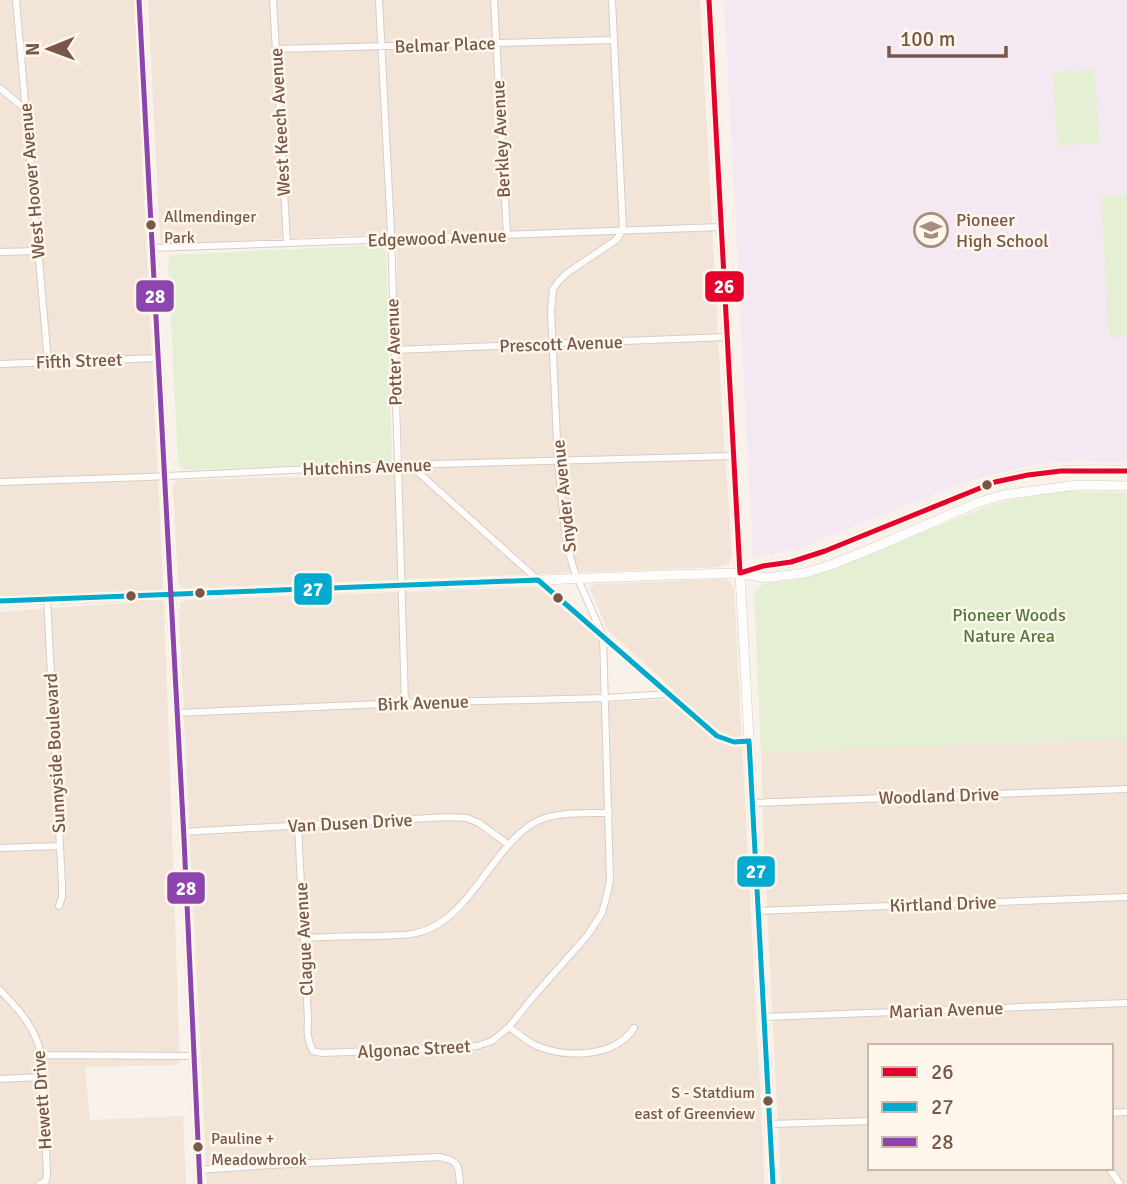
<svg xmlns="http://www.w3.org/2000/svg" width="1127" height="1184" font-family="Signika,sans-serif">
  <rect width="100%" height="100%" fill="#f8f2ea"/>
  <path fill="#f2e5d7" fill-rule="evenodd" d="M 0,0 L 134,0 L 164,600 L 180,1065 L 85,1067 L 90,1120 L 183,1116 L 186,1184 L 0,1184 L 0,612 L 138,602 L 0,606 Z
    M 148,0 L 700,0 L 723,427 L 732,553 L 730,563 L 720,567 L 186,588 L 180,587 L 178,581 L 173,489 L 173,485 L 175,482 L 180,480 L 403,474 L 397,298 L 397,234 L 337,236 L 166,245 L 162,244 L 160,240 Z
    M 724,579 L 729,581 L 734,588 L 765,1184 L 207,1184 L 179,615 L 180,603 L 185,600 L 216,599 L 536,587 L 541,589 L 599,640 L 601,702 L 667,700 L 674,690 L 608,631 L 590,589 L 594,584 Z
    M 1127,739 L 1127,1184 L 781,1184 L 764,849 L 761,752 ZM 870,1046 L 1111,1046 L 1111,1168 L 870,1168 Z"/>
  <path fill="#f4e9f3" d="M 724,0 L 1127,0 L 1127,463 L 1079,461 L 1034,465 L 998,473 L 969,481 L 801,548 L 753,558 Z"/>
  <path fill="#e5efd3" d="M 1094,69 L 1100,143 L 1058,146 L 1052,73 Z
    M 1127,194 L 1127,336 L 1109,337 L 1101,196 Z
    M 382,245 L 386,250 L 392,460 L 391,462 L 184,470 L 178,463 L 168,260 L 171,255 Z
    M 1069,491 L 1127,493 L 1127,739 L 761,752 L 754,591 L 757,590 L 763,584 L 796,580 L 822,572 L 979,510 L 1006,501 L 1036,495 Z"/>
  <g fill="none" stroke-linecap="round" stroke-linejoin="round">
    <g stroke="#d6cdc7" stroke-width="8">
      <path id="street" d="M 16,0 L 48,362
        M 273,0 L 287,243
        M 379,0 L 391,232 L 405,703
        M 494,0 L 507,235
        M 276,49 L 614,40
        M 0,88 L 25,109
        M 152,248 L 721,227
        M 0,252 L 38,251
        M 394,350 L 727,337
        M 0,364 L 158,358
        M 410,465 L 538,580 L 717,736 L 734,742 L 749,741
        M 0,482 L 147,477 L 397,465 L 734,456
        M 47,599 L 62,885 L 62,897 L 59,906
        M 177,713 L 405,703 L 604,698 L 669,694
        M 752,803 L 1127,789
        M 298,826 L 308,1019 C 307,1031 307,1040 313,1051 L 322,1053 L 451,1048 L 477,1046 L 492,1041 L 509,1027 L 533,997 L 587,936 L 602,913 L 607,895 L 610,880 L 603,636 L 574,570 L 566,541 L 558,462 L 551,311 L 553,289 L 559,281 L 567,273 L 616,240 L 623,230 L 612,0
        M 183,832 L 448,817 L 467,818 L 479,823 L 509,845
        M 0,848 L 60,846
        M 758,911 L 1127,897
        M 304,938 C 327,937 350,936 373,936 C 393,935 412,937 431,928 C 478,906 499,833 545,818 C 565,812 588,813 609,813
        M 0,990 C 19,1010 36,1028 41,1055 L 47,1173 L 46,1181 L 40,1184
        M 764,1017 L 1127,1003
        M 509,1027 C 518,1033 527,1042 537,1046 C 567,1058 614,1058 634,1028
        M 41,1055 L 194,1056
        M 0,1079 L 42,1077
        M 1111,1113 L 1127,1112
        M 770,1124 L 870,1121
        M 1109,1168 L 1120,1184
        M 199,1170 L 269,1165 L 439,1157 C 460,1161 458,1165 460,1184"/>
    </g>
    <g stroke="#d7cdc6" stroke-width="10">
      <path id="secondary" d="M 139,0 L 184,839 L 200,1184
        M 709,0 L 773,1184
        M 741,573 L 763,566 L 791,562 L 825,551 L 995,482 C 1038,470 1083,468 1127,471
        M 0,601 L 668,575 L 740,573 L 766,578 L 805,573 L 831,565 L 878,546 L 977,503 L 1003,495 L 1077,485 L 1127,486"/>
    </g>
    <use href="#street" stroke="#fefdfc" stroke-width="6"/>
    <use href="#secondary" stroke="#fefdfc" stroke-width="9"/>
    <g stroke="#fff7ec" stroke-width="10">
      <path id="bus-1" d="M 709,0 L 740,573
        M 740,573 L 763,566 L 791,562 L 825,551 L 995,482 L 1028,475 L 1061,471 L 1127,471"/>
    </g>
    <g stroke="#fff7ec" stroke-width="10">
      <path id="bus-2" d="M 0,601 L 538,580 L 717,736 L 734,742 L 749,741 L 773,1184"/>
    </g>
    <g stroke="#fff7ec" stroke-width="10">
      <path id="bus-3" d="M 139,0 L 184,839 L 200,1184"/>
    </g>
    <use href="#bus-1" stroke="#e4002b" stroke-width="5"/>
    <use href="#bus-2" stroke="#00a9ce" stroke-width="5"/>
    <use href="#bus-3" stroke="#8e44ad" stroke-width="5"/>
  </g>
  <defs>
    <g id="school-ring" transform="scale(1.75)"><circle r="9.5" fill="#fff7ec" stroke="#a58d80" stroke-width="1.5"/><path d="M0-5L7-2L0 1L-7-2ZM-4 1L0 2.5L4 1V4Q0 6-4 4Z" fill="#a58d80"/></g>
  </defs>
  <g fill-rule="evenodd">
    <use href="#school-ring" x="931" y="230"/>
  </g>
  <g fill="#795747" stroke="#fff7ec" stroke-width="2.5">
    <circle cx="151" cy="225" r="6"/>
    <circle cx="987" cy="485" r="6"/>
    <circle cx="200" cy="593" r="6"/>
    <circle cx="131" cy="596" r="6"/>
    <circle cx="558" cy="598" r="6"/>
    <circle cx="768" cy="1101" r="6"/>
    <circle cx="198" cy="1147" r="6"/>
  </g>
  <g text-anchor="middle" stroke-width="5" stroke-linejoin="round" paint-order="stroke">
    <g font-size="16" fill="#795747" stroke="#fff7ec" text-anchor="start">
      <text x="164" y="222">Allmendinger<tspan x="164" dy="21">Park</tspan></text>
      <text x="755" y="1098" text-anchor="end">S - Statdium<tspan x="755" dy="21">east of Greenview</tspan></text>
      <text x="211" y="1144">Pauline +<tspan x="211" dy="21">Meadowbrook</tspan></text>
    </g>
    <g font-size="18" fill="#795747" stroke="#fff7ec">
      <text transform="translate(445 45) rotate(-2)" y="6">Belmar Place</text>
      <text transform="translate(280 122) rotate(-93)" y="6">West Keech Avenue</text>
      <text transform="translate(501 139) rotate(-93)" y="6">Berkley Avenue</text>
      <text transform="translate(32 181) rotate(-95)" y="6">West Hoover Avenue</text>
      <text transform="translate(437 238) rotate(-2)" y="6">Edgewood Avenue</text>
      <text transform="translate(561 344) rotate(-2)" y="6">Prescott Avenue</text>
      <text transform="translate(394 352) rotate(-92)" y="6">Potter Avenue</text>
      <text transform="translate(79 361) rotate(-2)" y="6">Fifth Street</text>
      <text transform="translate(367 467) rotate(-2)" y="6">Hutchins Avenue</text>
      <text transform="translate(564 496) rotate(-96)" y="6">Snyder Avenue</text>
      <text transform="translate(423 703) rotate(-2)" y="6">Birk Avenue</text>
      <text transform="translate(55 753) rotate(-93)" y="6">Sunnyside Boulevard</text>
      <text transform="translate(939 796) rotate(-2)" y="6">Woodland Drive</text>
      <text transform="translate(350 823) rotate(-3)" y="6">Van Dusen Drive</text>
      <text transform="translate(943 904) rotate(-2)" y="6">Kirtland Drive</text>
      <text transform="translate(304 939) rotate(-93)" y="6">Clague Avenue</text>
      <text transform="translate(946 1010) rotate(-2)" y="6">Marian Avenue</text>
      <text transform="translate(414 1049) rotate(-3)" y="6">Algonac Street</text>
      <text transform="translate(42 1100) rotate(-94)" y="6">Hewett Drive</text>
    </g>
    <g font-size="18" fill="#795747" stroke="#fff7ec" text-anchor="start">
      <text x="956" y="226">Pioneer<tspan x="956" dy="21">High School</tspan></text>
    </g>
    <g font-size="18" fill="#507a3c" stroke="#fff7ec">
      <text x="1009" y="621">Pioneer Woods<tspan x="1009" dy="21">Nature Area</tspan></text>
    </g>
  </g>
  <g stroke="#fff7ec" stroke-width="2.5">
    <rect x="704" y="270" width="41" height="33" rx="7" fill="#e4002b"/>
    <rect x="135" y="279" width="40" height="34" rx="7" fill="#8e44ad"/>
    <rect x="293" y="572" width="40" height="34" rx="7" fill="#00a9ce"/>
    <rect x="736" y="855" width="40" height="33" rx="7" fill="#00a9ce"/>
    <rect x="166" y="871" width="40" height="34" rx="7" fill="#8e44ad"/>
  </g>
  <g font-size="19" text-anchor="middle" font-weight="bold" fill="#fff">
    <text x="724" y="293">26</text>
    <text x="155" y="303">28</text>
    <text x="313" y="596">27</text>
    <text x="756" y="878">27</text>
    <text x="186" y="895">28</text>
  </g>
  <rect x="868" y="1044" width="245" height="126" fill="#fff7ec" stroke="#c9b7aa" stroke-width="2"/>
  <rect x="882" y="1067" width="35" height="10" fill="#e4002b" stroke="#c9b7aa" stroke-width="2"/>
  <text x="931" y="1079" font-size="21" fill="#795747">26</text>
  <rect x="882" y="1102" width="35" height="10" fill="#00a9ce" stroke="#c9b7aa" stroke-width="2"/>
  <text x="931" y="1114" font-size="21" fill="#795747">27</text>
  <rect x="882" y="1137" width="35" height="10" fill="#8e44ad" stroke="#c9b7aa" stroke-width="2"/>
  <text x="931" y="1149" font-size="21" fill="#795747">28</text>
  <g transform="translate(49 49) rotate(269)" stroke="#fff7ec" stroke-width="5" paint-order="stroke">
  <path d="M0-5L12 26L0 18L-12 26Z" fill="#795747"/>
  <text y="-10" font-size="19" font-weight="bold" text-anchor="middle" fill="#795747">N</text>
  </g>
  <path d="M889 46v10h117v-10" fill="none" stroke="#795747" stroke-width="3.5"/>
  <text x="900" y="46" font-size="21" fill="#795747" stroke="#fff7ec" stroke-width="5" paint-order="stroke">100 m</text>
</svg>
